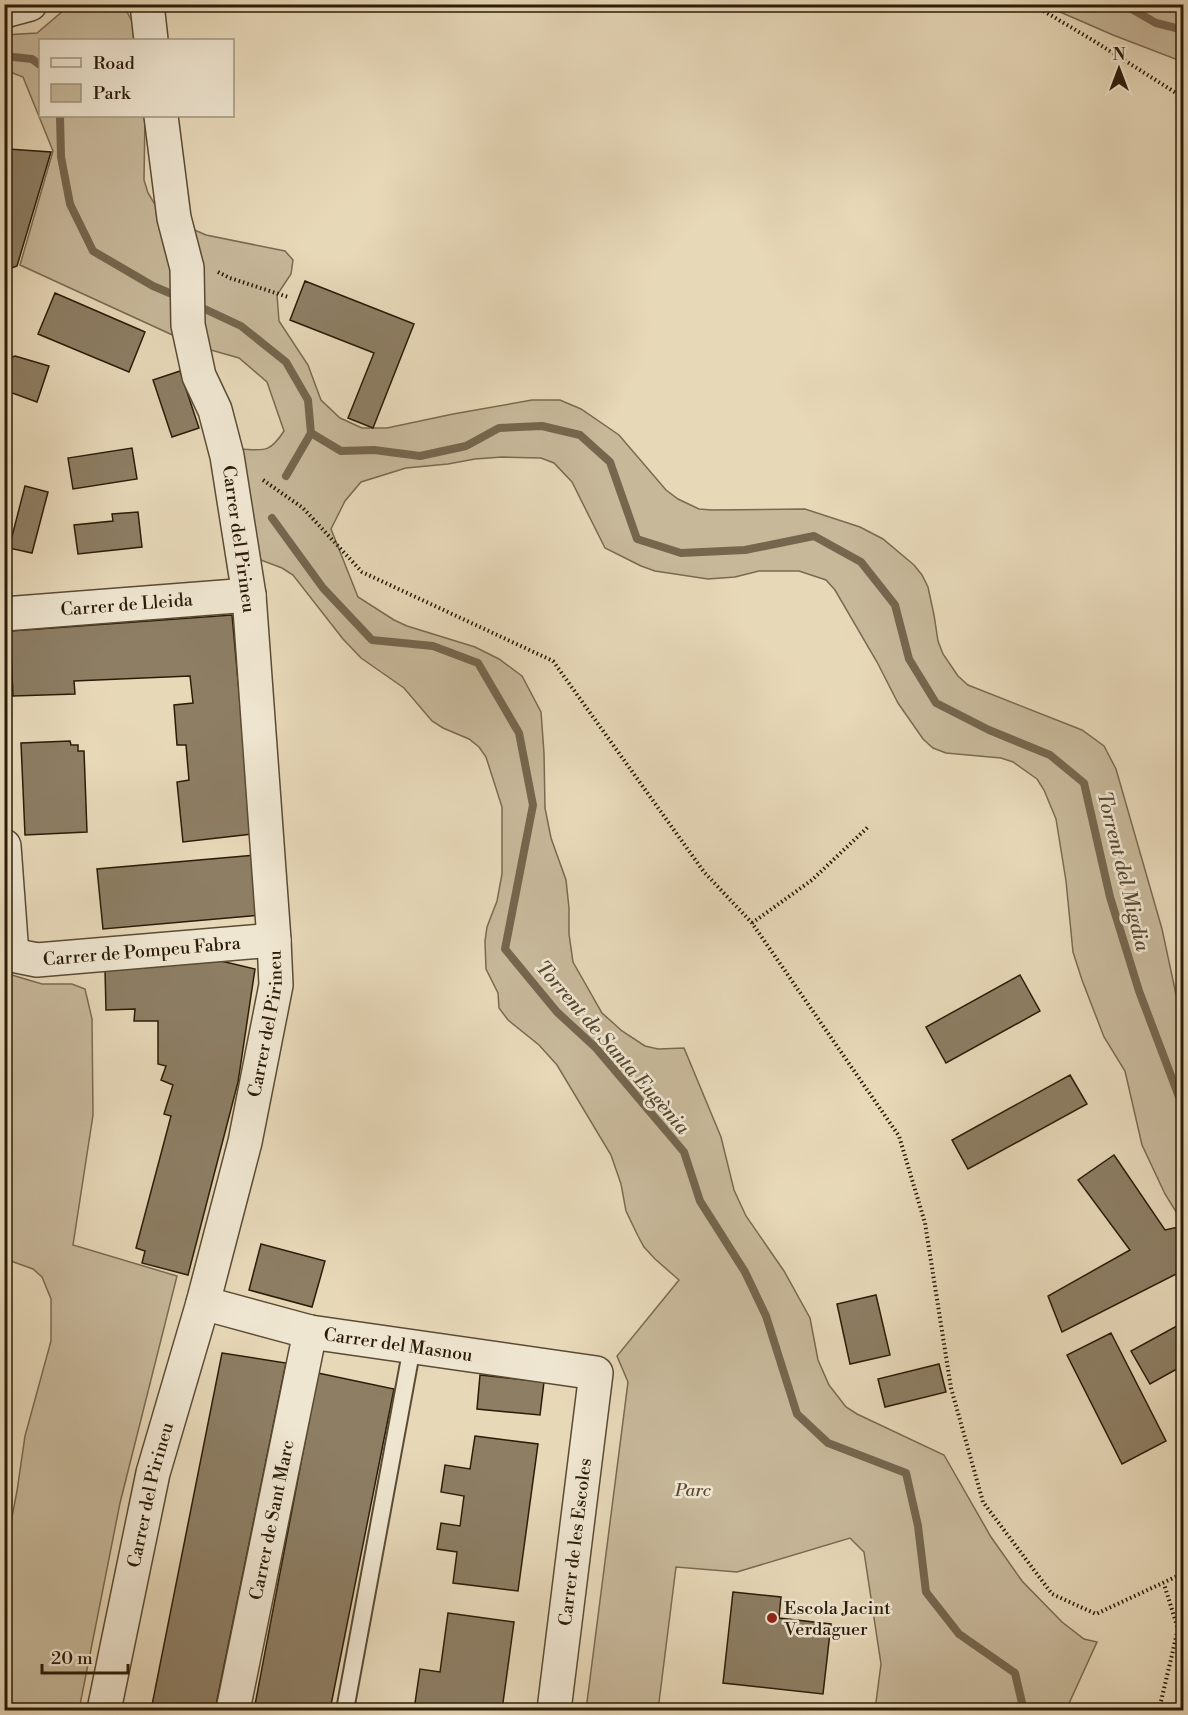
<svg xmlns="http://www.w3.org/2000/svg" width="1188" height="1715" font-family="'Libre Bodoni',serif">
  <rect width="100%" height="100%" fill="#e7d8b8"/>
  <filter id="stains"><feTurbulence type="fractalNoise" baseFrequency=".00333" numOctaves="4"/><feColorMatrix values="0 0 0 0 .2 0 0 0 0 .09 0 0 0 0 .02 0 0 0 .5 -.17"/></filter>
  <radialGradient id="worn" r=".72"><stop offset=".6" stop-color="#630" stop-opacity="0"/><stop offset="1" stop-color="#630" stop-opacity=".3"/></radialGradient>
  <path fill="#c7b89a" stroke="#796a51" stroke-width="1.5" d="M 70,5 L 123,5 L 132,21 L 138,40 L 40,40 L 40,116 L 145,116 L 144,180 L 148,193 L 162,216 L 206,235 L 285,251 L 293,260 L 291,274 L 277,295 L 279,321 L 308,365 L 321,400 L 340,418 L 362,428 L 387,428 L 453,414 L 532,400 L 560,400 L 581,409 L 619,435 L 666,490 L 678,499 L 699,509 L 712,510 L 805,509 L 860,527 L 883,539 L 914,565 L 922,575 L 928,587 L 934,615 L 938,641 L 943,654 L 958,676 L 968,685 L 1082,730 L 1104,746 L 1116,769 L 1162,929 L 1183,1027 L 1183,1223 L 1165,1194 L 1142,1145 L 1125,1071 L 1104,1037 L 1082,980 L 1073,952 L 1066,881 L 1056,819 L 1044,790 L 1037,779 L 1013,762 L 1001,758 L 946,753 L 933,748 L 923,739 L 898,703 L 877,662 L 835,590 L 826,580 L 799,571 L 759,571 L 735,577 L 708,579 L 655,571 L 641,566 L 605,548 L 572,482 L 554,463 L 541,458 L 502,457 L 475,459 L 448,464 L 406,468 L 361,482 L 345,501 L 331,529 L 358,597 L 394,620 L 407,626 L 475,647 L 499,659 L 522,676 L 541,712 L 544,753 L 545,808 L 551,838 L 566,880 L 569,908 L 569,934 L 573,962 L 602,1013 L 622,1031 L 645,1046 L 658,1049 L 684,1048 L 721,1137 L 734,1190 L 746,1216 L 784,1271 L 810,1318 L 818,1360 L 829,1385 L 846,1407 L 857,1414 L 944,1455 L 991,1537 L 1022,1581 L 1062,1622 L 1084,1639 L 1097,1642 L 1066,1710 L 875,1710 L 881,1664 L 864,1552 L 850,1538 L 737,1572 L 676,1567 L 658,1710 L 586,1710 L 628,1382 L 617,1356 L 679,1280 L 655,1259 L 644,1247 L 638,1236 L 626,1211 L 621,1184 L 611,1155 L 557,1065 L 539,1045 L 508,1020 L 499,1008 L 498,993 L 486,969 L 485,941 L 487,927 L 497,901 L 502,874 L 502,807 L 486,757 L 479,747 L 469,739 L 443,728 L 432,721 L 404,688 L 361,658 L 343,639 L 293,575 L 282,568 L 258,559 L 239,449 C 264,450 269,454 284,431 L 267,382 L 239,358 L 211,350 L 203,353 L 179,338 L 20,265 L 53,151 L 23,77 L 5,70 L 4,35 L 37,33 Z
    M 1044,5 L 1183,5 L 1183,62 L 1113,35 Z
    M 5,973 L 42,984 L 72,984 L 85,989 L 92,1019 L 93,1115 L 73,1245 L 177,1276 L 120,1503 L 79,1710 L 5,1710 L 5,1544 L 9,1532 L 17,1491 L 25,1436 L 51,1341 L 51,1299 L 42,1277 L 33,1269 L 5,1259 Z"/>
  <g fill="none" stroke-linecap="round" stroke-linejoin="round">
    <path stroke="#75664e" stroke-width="8" d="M 1123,4 L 1156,23 L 1184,30
      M 4,56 L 32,59 L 40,65
      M 60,116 L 61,157 L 70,204 L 93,251 L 153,286 L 179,297
      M 194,304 L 241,326 L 286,362 L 308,400 L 311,433 L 341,451 L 374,450 L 420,456 L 466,446 L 499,428 L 542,426 L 580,435 L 610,462 L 637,539 L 681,553 L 745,550 L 814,536 L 861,562 L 895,605 L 909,659 L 936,703 L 989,730 L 1050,755 L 1084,783 L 1110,897 L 1139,991 L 1184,1110
      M 286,476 L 311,433
      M 272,518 L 323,588 L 372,640 L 433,646 L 478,663 L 519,733 L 533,805 L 505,949 L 557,1012 L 595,1047 L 684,1152 L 700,1201 L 745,1272 L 766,1316 L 797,1414 L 828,1443 L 906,1473 L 918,1526 L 926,1592 L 959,1634 L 1015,1673 L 1022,1703 L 1018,1710"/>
  </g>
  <path fill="#8d7e64" stroke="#2b1c08" stroke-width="1.5" d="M 8,149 L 51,152 L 17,266 L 4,271 L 4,206 Z
    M 305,281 L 414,324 L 373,428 L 348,418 L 374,353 L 290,320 Z
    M 55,293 L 145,332 L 129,372 L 38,334 Z
    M 15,356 L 49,366 L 37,402 L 4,390 L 4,360 Z
    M 180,371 L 199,428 L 172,437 L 153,380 Z
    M 132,448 L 137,479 L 73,489 L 68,458 Z
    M 25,486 L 48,492 L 32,553 L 9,548 Z
    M 138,512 L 142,547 L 78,554 L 74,525 L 113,521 L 112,514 Z
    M 232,615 L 252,834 L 183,842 L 177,782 L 189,780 L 186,745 L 177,745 L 174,705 L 193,703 L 190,676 L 74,681 L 75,694 L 13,696 L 10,631 Z
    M 70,741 L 71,745 L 78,745 L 78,751 L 84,751 L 87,832 L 25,835 L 21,743 Z
    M 256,855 L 261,915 L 103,929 L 97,869 Z
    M 217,960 L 255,969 L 238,1082 L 188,1275 L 142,1263 L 145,1251 L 136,1248 L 171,1116 L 164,1114 L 173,1085 L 161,1080 L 166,1066 L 158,1064 L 158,1021 L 134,1021 L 135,1009 L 106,1010 L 105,970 Z
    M 1020,975 L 1040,1011 L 946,1063 L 926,1027 Z
    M 1070,1075 L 1087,1104 L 968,1169 L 952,1140 Z
    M 1114,1155 L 1165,1230 L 1178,1227 L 1184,1239 L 1184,1270 L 1062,1332 L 1048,1296 L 1130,1250 L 1078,1180 Z
    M 261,1244 L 325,1261 L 312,1307 L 249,1290 Z
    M 876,1295 L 890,1355 L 850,1364 L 837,1304 Z
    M 1184,1322 L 1184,1365 L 1150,1384 L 1131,1351 Z
    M 1111,1333 L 1166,1441 L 1122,1464 L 1067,1355 Z
    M 222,1353 L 286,1363 L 215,1710 L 151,1710 Z
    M 939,1364 L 946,1392 L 885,1407 L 878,1379 Z
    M 318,1373 L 394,1389 L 330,1710 L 254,1710 Z
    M 480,1375 L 544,1382 L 540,1415 L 477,1409 Z
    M 475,1436 L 538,1444 L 518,1591 L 453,1583 L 457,1552 L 437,1549 L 441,1523 L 460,1526 L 464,1496 L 441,1492 L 445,1465 L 470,1469 Z
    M 733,1592 L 781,1597 L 779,1618 L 831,1624 L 823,1694 L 723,1683 Z
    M 448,1613 L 514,1622 L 502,1710 L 414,1710 L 420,1669 L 440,1672 Z"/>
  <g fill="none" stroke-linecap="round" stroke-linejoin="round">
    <g stroke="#5a4b34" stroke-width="20">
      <path id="lane" d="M 345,1710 L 412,1347"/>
    </g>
    <g stroke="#5a4b34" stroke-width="36">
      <g id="street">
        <path d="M 147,4 L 151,40"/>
        <path d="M 4,11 L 30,4"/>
        <path id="s1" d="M 4,614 L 249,595"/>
        <path id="s2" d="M 4,846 L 12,955 L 37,960 L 274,940"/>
        <path id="s3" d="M 203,1303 L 310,1332 L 596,1373 L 554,1710"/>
        <path id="s4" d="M 104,1710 L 153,1473 L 203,1303 L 245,1142 L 276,985 L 274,940 L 249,595 L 227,456 L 215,410 L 199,376 L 188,325 L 187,268 L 174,218 L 161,116"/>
        <path id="s5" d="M 233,1710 L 310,1332"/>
      </g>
    </g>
    <path stroke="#2b1c08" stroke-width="4" stroke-dasharray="1.5 3" stroke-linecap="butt" d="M 1032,4 L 1094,41 L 1184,98
      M 218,272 L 230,278 L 288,297
      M 263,480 L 303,508 L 362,572 L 553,661 L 704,872 L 752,923 L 899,1136 L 925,1223 L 951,1388 L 983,1502 L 1052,1594 L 1096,1614 L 1184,1573
      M 752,923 L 812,880 L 868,827
      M 1159,1710 L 1178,1629 L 1164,1584"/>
    <use href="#lane" stroke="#efe6d1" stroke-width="16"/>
    <use href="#street" stroke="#efe6d1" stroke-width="33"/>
  </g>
  <circle fill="#8f2418" stroke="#efe6d1" stroke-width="2" cx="772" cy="1618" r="6"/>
  <g text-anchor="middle" stroke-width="5" stroke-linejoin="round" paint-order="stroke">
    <g font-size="18" fill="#2b1c08" stroke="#efe6d1">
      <text transform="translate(239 539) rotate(82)" y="6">Carrer del Pirineu</text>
      <text dy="6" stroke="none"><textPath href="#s1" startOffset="123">Carrer de Lleida</textPath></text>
      <text dy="6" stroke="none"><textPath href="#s2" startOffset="240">Carrer de Pompeu Fabra</textPath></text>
      <text dy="6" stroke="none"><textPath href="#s4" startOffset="706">Carrer del Pirineu</textPath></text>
      <text dy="6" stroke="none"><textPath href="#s3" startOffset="200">Carrer del Masnou</textPath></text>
      <text dy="6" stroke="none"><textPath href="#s4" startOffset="220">Carrer del Pirineu</textPath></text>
      <text dy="6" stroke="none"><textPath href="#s5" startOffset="194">Carrer de Sant Marc</textPath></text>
      <text transform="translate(575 1542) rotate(-83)" y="6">Carrer de les Escoles</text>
    </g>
    <g font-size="18" font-style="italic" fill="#5a4b34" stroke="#efe6d1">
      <text x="693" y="1496">Parc</text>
    </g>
    <g font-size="18" fill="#2b1c08" stroke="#efe6d1" text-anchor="start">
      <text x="784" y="1614">Escola Jacint<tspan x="784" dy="21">Verdaguer</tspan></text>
    </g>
    <g font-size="20" font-style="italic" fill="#564731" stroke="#efe6d1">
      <text transform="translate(1124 871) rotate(76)" y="7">Torrent del Migdia</text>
      <text transform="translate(613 1047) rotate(49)" y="7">Torrent de Santa Eugènia</text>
    </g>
  </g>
  <rect width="1188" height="1715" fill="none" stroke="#e7d8b8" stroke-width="24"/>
  <rect x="6" y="6" width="1176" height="1703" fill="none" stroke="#2b1c08" stroke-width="3"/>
  <rect x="12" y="12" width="1164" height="1691" fill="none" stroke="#2b1c08" stroke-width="1.5"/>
  <rect x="39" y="39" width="195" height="78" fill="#efe6d1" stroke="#a19581" stroke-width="1.5"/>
  <rect x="51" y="58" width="30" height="9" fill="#efe6d1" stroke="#a19581" stroke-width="1.5"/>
  <text x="93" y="69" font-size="18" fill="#2b1c08">Road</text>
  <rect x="51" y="84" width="30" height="18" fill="#c7b89a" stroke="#a19581" stroke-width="1.5"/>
  <text x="93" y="99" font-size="18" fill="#2b1c08">Park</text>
  <g transform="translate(1119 69)" stroke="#efe6d1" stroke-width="4.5" paint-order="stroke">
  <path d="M0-4.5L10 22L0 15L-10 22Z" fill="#2b1c08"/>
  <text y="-9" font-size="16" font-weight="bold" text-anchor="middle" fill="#2b1c08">N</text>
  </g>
  <path d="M42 1664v9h86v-9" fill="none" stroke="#2b1c08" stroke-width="3"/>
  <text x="51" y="1664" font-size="18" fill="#2b1c08" stroke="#efe6d1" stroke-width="4.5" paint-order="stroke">20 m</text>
  <rect width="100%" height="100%" filter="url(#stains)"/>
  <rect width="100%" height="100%" fill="url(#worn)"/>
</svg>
